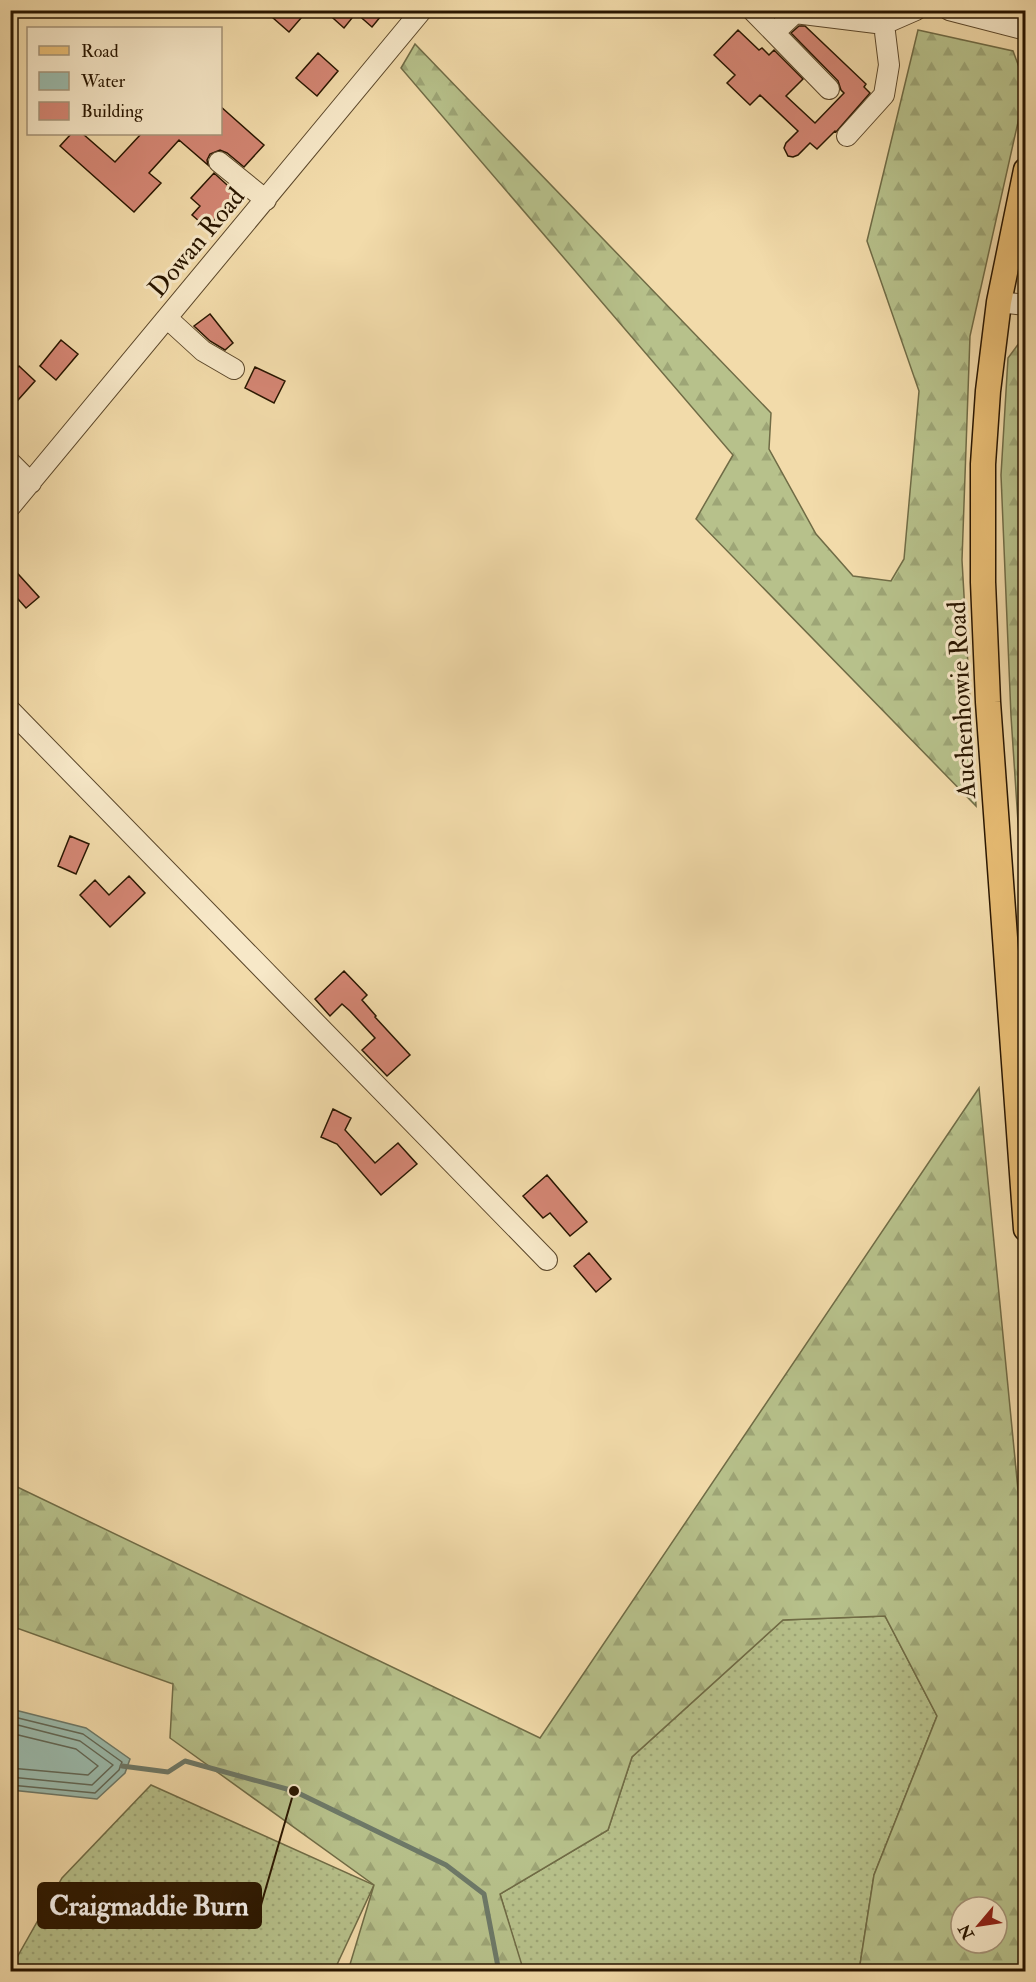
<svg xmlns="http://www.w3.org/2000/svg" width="1036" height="1982" font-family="'IM FELL Double Pica',serif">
  <defs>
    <pattern id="grass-dots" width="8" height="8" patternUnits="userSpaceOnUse" patternTransform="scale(1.5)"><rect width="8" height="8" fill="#b7c18b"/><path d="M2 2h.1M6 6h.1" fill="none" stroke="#9da576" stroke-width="1.8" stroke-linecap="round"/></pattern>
    <pattern id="forest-firs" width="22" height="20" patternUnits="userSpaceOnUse" patternTransform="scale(1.5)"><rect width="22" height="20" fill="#b7c18b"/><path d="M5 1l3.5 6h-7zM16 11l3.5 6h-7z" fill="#9da576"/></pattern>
  </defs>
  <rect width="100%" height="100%" fill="#f2dbaa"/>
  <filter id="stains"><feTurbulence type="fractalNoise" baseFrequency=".00333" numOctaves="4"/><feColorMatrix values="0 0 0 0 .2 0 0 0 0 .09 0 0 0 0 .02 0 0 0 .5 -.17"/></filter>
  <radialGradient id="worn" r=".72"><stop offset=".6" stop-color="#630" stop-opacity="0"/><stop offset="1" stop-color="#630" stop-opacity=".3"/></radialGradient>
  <path fill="url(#grass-dots)" stroke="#706c46" stroke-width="1.5" d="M 885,1616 L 937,1716 L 874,1875 L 859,1971 L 523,1971 L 500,1894 L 608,1830 L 632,1757 L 783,1620 Z
    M 151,1785 L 374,1885 L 334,1971 L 11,1972 L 11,1968 L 62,1878 Z"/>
  <path fill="url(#forest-firs)" stroke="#706c46" stroke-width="1.5" fill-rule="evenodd" d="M 918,30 L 1013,51 L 1025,83 L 1025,91 L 970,336 L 962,560 L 976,806 L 696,519 L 733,455 L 401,68 L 415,44 L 771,413 L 769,449 L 816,534 L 853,576 L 891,581 L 904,559 L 919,391 L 867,241 Z
    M 1025,335 L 1025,432 L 1020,435 L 1026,444 L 1025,928 L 1011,716 L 1001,475 L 1008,358 Z
    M 979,1088 L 1025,1562 L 1025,1971 L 859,1971 L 874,1875 L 937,1716 L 885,1616 L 783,1620 L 632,1757 L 608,1830 L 500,1894 L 524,1972 L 348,1971 L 374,1885 L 170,1738 L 173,1684 L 11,1626 L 11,1484 L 540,1738 ZM 961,1907 L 997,1907 L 997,1943 L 961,1943 Z"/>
  <path fill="#9bbbad" stroke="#6d7968" stroke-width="1.5" d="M 11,1709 L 86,1728 L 130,1759 L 125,1773 L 97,1799 L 11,1790 Z"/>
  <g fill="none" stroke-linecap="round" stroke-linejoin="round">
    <path stroke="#626856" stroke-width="1.5" d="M 10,1716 L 83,1734 L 122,1762 L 119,1770 L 95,1793 L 10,1785
      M 10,1723 L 80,1741 L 113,1765 L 92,1785 L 10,1777
      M 10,1733 L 76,1749 L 98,1766 L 88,1775 L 10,1768"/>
    <path stroke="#6d7968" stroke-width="5" d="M 122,1766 L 168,1772 L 185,1761 L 294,1791 L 446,1865 L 484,1894 L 499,1972"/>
  </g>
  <path fill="#d48674" stroke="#291600" stroke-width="1.5" d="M 264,10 L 308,10 L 289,32 Z
    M 324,10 L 386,10 L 372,27 L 356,13 L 344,28 Z
    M 799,26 L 805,26 L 866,84 L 864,87 L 870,93 L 836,132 L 835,131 L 817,149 L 810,143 L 798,155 L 793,157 L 788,156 L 784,148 L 786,143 L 798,131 L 760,95 L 750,105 L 727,83 L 735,75 L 714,55 L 738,30 L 759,50 L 762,48 L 769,55 L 774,50 L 803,79 L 786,96 L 815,123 L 844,93 L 841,90 L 838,81 L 791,33 Z
    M 318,53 L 338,71 L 317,96 L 296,78 Z
    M 220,106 L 264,145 L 244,167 L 227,153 L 220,150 L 210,154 L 207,160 L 208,165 L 179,140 L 149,173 L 161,183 L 134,212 L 60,146 L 71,134 L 83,134 L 115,162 L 141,134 L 220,134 Z
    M 214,173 L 237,194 L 207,228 L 192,215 L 200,206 L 191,198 Z
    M 210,314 L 233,343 L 225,350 L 210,341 L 194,326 Z
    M 61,340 L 78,354 L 56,380 L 40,366 Z
    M 19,366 L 35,381 L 10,409 L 10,375 Z
    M 255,367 L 285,381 L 274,403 L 245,388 Z
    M 10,565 L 39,597 L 26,608 L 10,590 Z
    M 70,836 L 89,844 L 76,874 L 58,866 Z
    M 129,876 L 145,893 L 110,927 L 80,895 L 95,880 L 109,895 Z
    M 344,971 L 367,995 L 362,1000 L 376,1016 L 375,1017 L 410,1055 L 387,1076 L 362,1050 L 375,1038 L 350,1011 L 342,1004 L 330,1016 L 315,999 Z
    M 333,1109 L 351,1118 L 345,1130 L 375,1163 L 398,1143 L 417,1164 L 381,1195 L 337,1144 L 321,1137 Z
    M 547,1175 L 587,1222 L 570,1236 L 550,1213 L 543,1218 L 523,1196 Z
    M 589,1253 L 611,1279 L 596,1292 L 574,1266 Z"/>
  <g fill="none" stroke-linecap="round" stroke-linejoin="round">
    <g stroke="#5b472a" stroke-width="22">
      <path id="minor" d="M 752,10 L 829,89
        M 949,10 L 1026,30
        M 775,32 L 795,13 L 884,24 L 916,10
        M 847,136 L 884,95 L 889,65 L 884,24
        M 219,162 L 266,200
        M 999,302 L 1026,305
        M 168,319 L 203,351 L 234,369
        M 10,462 L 31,483
        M 10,507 L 422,10
        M 10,710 L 547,1260"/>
    </g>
    <g stroke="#291600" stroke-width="27">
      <path id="major" d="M 1026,170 L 999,302 L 988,391 L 983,464 L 983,582 L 988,702 L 1026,1229"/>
    </g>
    <use href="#minor" stroke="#f7e8c8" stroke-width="20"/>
    <use href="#major" stroke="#e9be75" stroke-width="24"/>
  </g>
  <g text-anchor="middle" stroke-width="6" stroke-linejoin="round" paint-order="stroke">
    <g font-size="26" fill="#291600" stroke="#f7e8c8">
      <text transform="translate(196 242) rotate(-50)" y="9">Dowan Road</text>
      <text transform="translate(961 700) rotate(-93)" y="9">Auchenhowie Road</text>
    </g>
  </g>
  <path fill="none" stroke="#291600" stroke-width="2" d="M294 1791L261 1905"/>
  <circle fill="#291600" stroke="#f7e8c8" stroke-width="2" cx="294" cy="1791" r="6"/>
  <rect fill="#291600" stroke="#291600" stroke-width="2" x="38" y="1883" width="223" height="45" rx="6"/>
  <g font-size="27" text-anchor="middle" font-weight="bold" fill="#fff">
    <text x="149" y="1915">Craigmaddie Burn</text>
  </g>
  <rect width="1036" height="1982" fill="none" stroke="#f2dbaa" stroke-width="36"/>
  <rect x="12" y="12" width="1012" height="1958" fill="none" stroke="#291600" stroke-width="3"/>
  <rect x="18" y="18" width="1000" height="1946" fill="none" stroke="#291600" stroke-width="1.5"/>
  <rect x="27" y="27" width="195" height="108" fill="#f7e8c8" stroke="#a59478" stroke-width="1.5"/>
  <rect x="39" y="46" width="30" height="9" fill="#e9be75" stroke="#a59478" stroke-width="1.5"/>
  <text x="81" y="57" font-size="18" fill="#291600">Road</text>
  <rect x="39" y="72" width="30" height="18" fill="#9bbbad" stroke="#a59478" stroke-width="1.5"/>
  <text x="81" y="87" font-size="18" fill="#291600">Water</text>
  <rect x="39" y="102" width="30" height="18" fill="#d48674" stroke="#a59478" stroke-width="1.5"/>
  <text x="81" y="117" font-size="18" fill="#291600">Building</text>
  <g transform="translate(979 1925) rotate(241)"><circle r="28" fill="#f7e8c8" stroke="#a59478" stroke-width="1.5"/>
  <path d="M0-4.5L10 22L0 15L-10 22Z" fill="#8f2418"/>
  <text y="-9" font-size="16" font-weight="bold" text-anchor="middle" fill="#291600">N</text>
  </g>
  <rect width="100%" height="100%" filter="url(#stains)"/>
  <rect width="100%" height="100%" fill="url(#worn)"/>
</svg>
